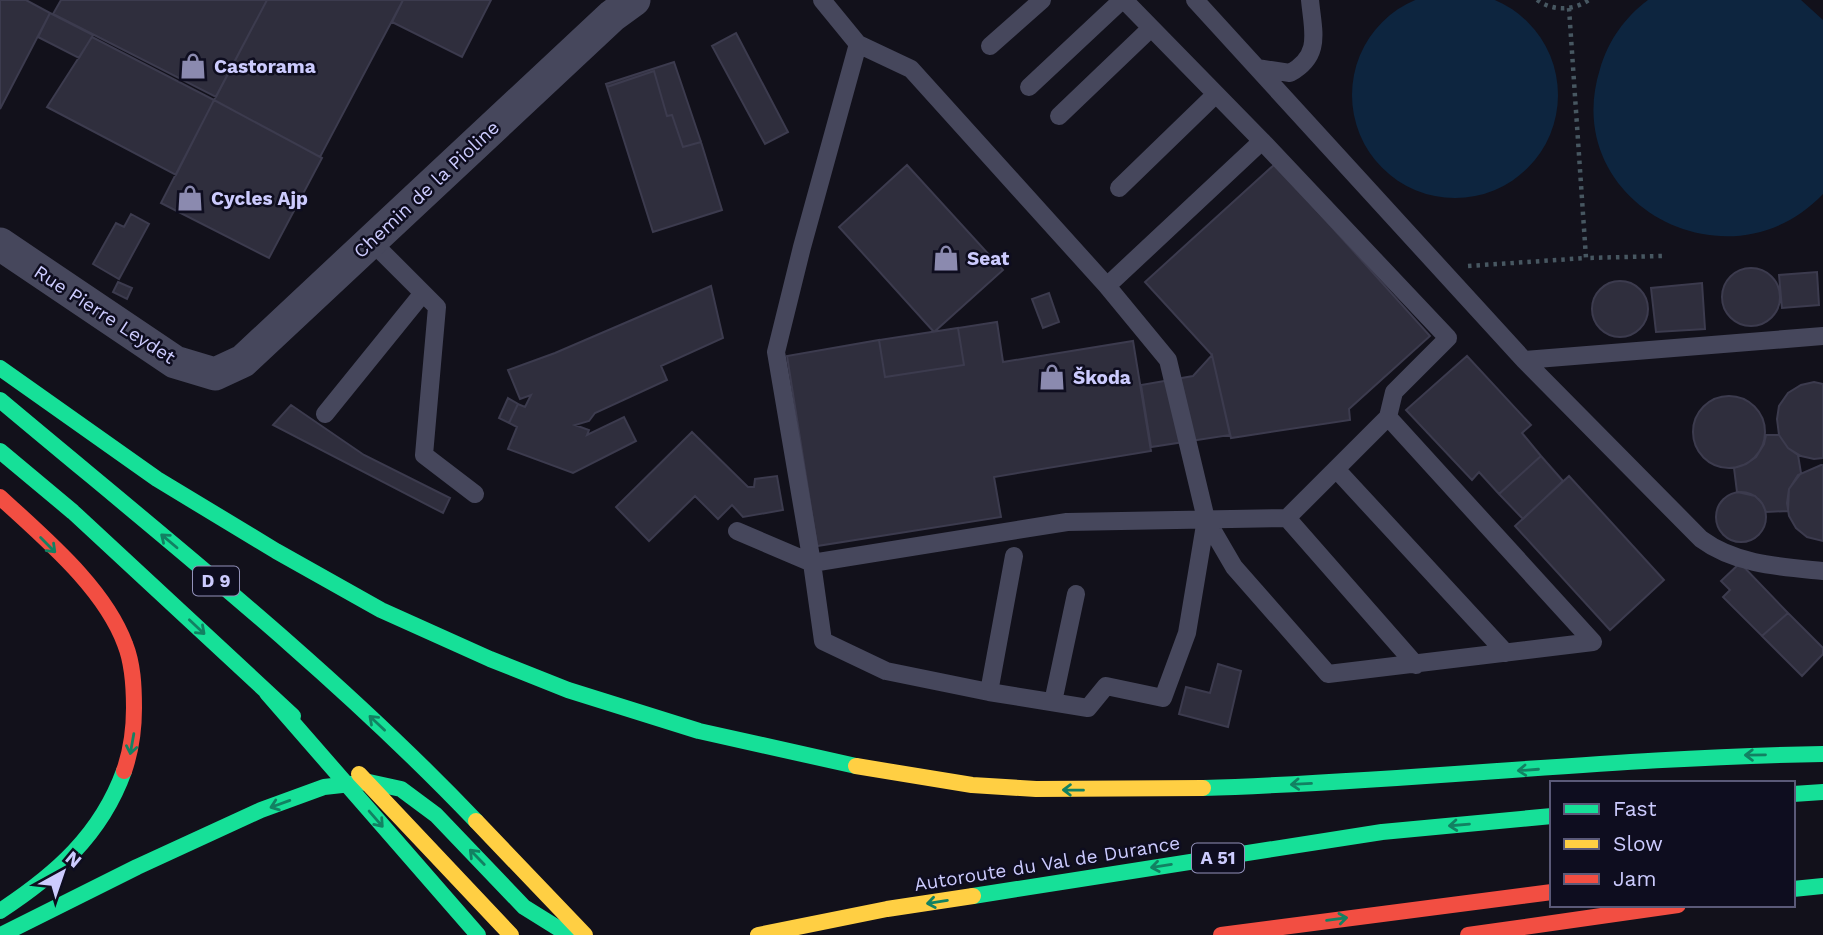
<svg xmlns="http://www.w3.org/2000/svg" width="1823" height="935" font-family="'Work Sans',sans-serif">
  <rect width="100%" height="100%" fill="#12111b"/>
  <path fill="#0d253f" d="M1352 95a103 103 0 1 1 206 0a103 103 0 1 1-206 0Z
    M 1648,0 L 1801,0 L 1823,20 L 1823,194 C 1728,294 1558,202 1600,69 C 1608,41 1625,17 1648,0 Z"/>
  <path fill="#2f2e3d" stroke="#3c3b4e" stroke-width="2" d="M 0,0 L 26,0 L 50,13 L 0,109 Z
    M 61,0 L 267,0 L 216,97 L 53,14 Z
    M 267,0 L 403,0 L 320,157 L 214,100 Z
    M 403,0 L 491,0 L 462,57 L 392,22 Z
    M 50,13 L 93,35 L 79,58 L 38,37 Z
    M 736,33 L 788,132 L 765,144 L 712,46 Z
    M 92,37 L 214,100 L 176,175 L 47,107 Z
    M 674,62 L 701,142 L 683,147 L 672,115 L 667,116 L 654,71 L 607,87 L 606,84 Z
    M 654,71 L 667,116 L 672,115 L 683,147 L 701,142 L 722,210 L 653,232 L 607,87 Z
    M 214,100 L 322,158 L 269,258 L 161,203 Z
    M 1275,164 L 1430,336 L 1349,409 L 1350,420 L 1231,438 L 1212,355 L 1145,282 Z
    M 907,165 L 1003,270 L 934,332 L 839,227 Z
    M 131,214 L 149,224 L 119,279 L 93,264 L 116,223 L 124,227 Z
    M1722 297a29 29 0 1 1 58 0a29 29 0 1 1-58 0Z
    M 1817,272 L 1819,305 L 1782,308 L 1779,275 Z
    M1592 309a28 28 0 1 1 56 0a28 28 0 1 1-56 0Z
    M 118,282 L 132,288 L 127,299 L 113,292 Z
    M 1702,283 L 1705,329 L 1656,332 L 1651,288 Z
    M 711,286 L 723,338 L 661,366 L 667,380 L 595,413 L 589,421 L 575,425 L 589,430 L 587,435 L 624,417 L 636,441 L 573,473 L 508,449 L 517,427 L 509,423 L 518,404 L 525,407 L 531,395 L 520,399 L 508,370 L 555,353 Z
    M 1049,293 L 1059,322 L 1043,328 L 1032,299 Z
    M 997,322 L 1003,362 L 1133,341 L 1151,451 L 994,477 L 1001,517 L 817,546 L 787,356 L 879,340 L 885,377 L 964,365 L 958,328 Z
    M 958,328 L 964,365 L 885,377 L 879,340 Z
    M 1212,355 L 1230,435 L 1151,447 L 1141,385 L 1193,376 Z
    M 1467,356 L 1531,425 L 1522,433 L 1541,456 L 1499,494 L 1479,472 L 1472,480 L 1406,410 Z
    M 1814,382 L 1823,384 L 1823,458 L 1814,459 L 1801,456 L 1788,448 L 1779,435 L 1777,419 L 1779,406 L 1788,393 L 1801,385 Z
    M1693 432a36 36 0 1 1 72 0a36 36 0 1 1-72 0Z
    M 508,398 L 518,404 L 509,423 L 499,418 Z
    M 291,405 L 364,455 L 450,498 L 443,513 L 273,425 Z
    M 692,432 L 748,487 L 754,487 L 755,479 L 777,476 L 783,510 L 743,517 L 732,505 L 718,519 L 695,496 L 649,541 L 616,507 Z
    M 1766,435 L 1779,435 L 1788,448 L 1798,455 L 1801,473 L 1789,489 L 1788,511 L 1766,512 L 1762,503 L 1755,496 L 1737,492 L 1734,468 L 1746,464 L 1756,457 L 1764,444 Z
    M 1541,456 L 1563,481 L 1523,519 L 1499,494 Z
    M 1821,465 L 1823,465 L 1823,541 L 1807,537 L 1796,528 L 1789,516 L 1787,503 L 1789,489 L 1798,475 Z
    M 1569,476 L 1664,580 L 1610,630 L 1515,526 Z
    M1716 517a25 25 0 1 1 50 0a25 25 0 1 1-50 0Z
    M 1740,563 L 1788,613 L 1762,636 L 1723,597 L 1730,590 L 1721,581 Z
    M 1788,613 L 1823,648 L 1823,654 L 1802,676 L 1762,636 Z
    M 1218,664 L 1241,671 L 1228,727 L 1179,714 L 1186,687 L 1210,693 Z"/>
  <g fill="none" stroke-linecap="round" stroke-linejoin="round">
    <path stroke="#475761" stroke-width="4.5" stroke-dasharray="3.5 5" stroke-linecap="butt" d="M 1537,0 C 1553,11 1572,11 1589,0
      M 1569,8 L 1586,258 L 1663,256
      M 1468,266 L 1586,258"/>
    <path stroke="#46475c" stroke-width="18" d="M 822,0 L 858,44 L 911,69 L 1107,286 L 1168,360 L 1206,519 L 1234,567 L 1328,674 L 1593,642 L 1388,417 L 1287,518 L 1067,522 L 812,563 L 823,641 L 886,671 L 989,692 L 1088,708 L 1106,686 L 1163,698 L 1187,633 L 1206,519
      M 1124,0 L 1262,141
      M 1195,0 L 1524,360 L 1701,539 C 1736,565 1782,567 1823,571
      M 990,46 L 1042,0
      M 1257,68 L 1290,73 C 1322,55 1313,32 1310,0
      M 1029,87 L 1122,0
      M 1059,116 L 1151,28
      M 1119,188 L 1216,94
      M 371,241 L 437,307 L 424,455 L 475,494
      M 1107,286 L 1262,141 L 1448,338 L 1394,392 L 1388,417
      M 1524,360 L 1823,336
      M 325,414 L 423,293
      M 1336,469 L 1506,653
      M 1287,518 L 1416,665
      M 737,531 L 812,563 L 776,352 L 802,247 L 858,44
      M 989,692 L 1014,556
      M 1053,702 L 1076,594"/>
    <path stroke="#46475c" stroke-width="33" d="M 0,244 L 175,362 L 215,374 L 243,361 L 612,16 L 634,0"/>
    <path stroke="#16e098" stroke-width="16" d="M 0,368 L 157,479 L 276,551 L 381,610 L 490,659 L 568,690 L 699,731 L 856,766
      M 0,400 C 162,536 330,668 476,821
      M 0,451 L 73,512 L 293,716
      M 267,693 L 478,935
      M 1203,788 C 1410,782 1616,757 1823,754
      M 1793,794 L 1823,792
      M 1793,889 L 1823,886
      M 973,896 L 1382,832 L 1552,816
      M 0,911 C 55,875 101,835 124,771
      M 1,935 L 137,867 L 261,810 L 324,787 L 369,782 L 401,789 L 436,815 L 524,907 L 569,935"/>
    <path stroke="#ffcf43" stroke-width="16" d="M 856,766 L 972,785 L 1036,789 L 1203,788
      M 359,774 L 511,935
      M 476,821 L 585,935
      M 758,935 L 887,909 L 973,896"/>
    <path stroke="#f24e42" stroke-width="16" d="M 0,497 C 43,537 104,587 125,644 C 133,664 134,686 134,708 C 134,729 131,751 124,771
      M 1221,935 L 1552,892
      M 1468,935 L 1678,905"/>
  </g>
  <defs><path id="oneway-shaft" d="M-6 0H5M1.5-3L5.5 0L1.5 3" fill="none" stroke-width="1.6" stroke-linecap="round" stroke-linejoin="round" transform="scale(1.75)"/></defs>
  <g stroke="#128162">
    <use href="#oneway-shaft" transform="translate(169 541) rotate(-140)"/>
    <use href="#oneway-shaft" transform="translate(48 545) rotate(45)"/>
    <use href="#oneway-shaft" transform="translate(197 627) rotate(43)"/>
    <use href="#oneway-shaft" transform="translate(377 723) rotate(-137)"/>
    <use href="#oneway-shaft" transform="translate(132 744) rotate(100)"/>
    <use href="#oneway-shaft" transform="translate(1755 755) rotate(179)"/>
    <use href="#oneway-shaft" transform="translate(1528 770) rotate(176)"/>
    <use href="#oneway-shaft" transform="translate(1301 784) rotate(177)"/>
    <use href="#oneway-shaft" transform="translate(1073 790) rotate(-179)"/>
    <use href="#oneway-shaft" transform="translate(280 804) rotate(160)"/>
    <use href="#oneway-shaft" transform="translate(376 819) rotate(49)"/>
    <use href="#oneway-shaft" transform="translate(1459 825) rotate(175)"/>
    <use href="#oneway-shaft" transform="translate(477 857) rotate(-134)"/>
    <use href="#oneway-shaft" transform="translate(1161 866) rotate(171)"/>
    <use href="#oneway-shaft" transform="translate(937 902) rotate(171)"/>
    <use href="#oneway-shaft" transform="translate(1337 919) rotate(-7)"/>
  </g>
  <defs>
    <g id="shop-bare" transform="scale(2.1)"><path d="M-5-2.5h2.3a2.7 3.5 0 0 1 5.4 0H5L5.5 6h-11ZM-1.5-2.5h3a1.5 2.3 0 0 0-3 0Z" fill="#8b8aaf" stroke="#0e0d1f" stroke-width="2.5" paint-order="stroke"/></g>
  </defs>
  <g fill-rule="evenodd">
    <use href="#shop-bare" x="193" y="66"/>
    <use href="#shop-bare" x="190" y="198"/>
    <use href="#shop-bare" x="946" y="258"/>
    <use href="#shop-bare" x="1052" y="377"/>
  </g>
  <g text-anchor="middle" stroke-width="5" stroke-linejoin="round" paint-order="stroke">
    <g fill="#0e0d1f" stroke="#9392bb" stroke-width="2">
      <rect x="193" y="566.5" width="46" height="29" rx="5"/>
      <rect x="1192" y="843.5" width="52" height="29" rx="5"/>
    </g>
    <g font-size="18" font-weight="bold" fill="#cccbfe">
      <text x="216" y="587">D 9</text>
      <text x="1218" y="864">A 51</text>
    </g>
    <g font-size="19" font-weight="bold" fill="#cccbfe" stroke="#0e0d1f" text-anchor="start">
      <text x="214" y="73">Castorama</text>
      <text x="211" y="205">Cycles Ajp</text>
      <text x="967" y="265">Seat</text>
      <text x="1073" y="384">Škoda</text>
    </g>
    <g font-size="19" fill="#cccbfe" stroke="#0e0d1f">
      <text transform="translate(426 189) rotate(-43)" y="7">Chemin de la Pioline</text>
      <text transform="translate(105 314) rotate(33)" y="7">Rue Pierre Leydet</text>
      <text transform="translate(1047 863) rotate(-9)" y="7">Autoroute du Val de Durance</text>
    </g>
  </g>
  <rect x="1550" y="781" width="245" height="126" fill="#0e0d1f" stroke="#5a5978" stroke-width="2"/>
  <rect x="1564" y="804" width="35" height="10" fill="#16e098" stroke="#5a5978" stroke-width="2"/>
  <text x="1613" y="816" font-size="21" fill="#cccbfe">Fast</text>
  <rect x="1564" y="839" width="35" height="10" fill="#ffcf43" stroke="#5a5978" stroke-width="2"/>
  <text x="1613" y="851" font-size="21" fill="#cccbfe">Slow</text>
  <rect x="1564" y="874" width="35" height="10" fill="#f24e42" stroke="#5a5978" stroke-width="2"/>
  <text x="1613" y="886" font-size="21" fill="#cccbfe">Jam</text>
  <g transform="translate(63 872) rotate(40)" stroke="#0e0d1f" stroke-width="5" paint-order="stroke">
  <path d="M0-5L12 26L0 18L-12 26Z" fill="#cccbfe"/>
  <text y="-10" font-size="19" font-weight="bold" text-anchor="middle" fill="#cccbfe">N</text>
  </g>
</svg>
